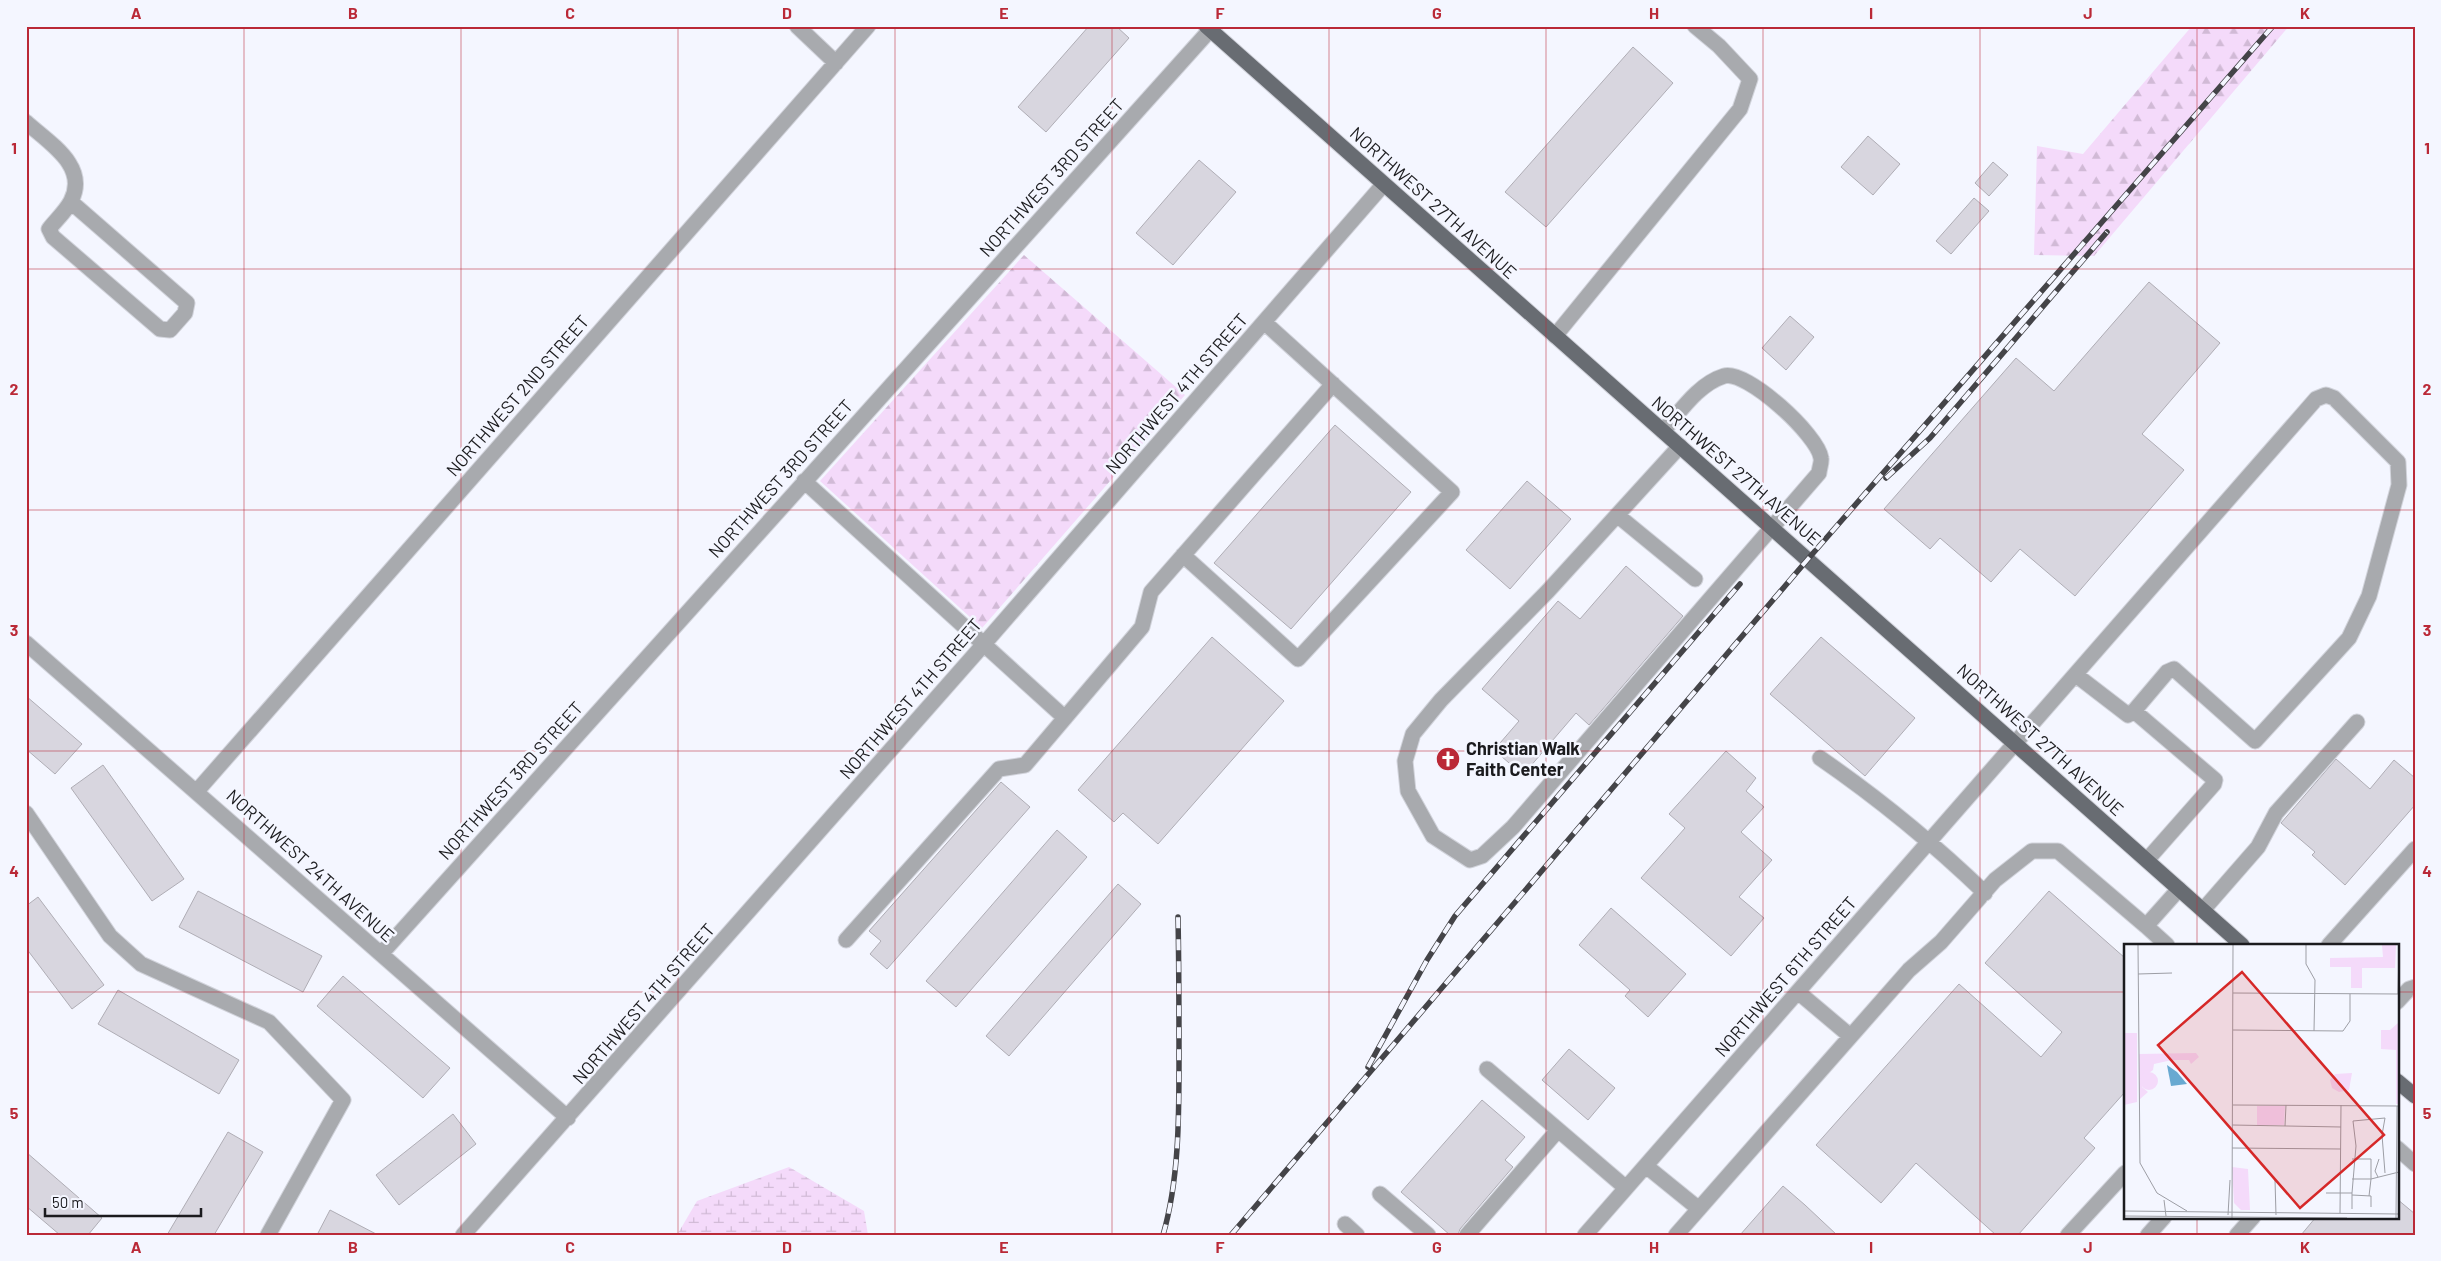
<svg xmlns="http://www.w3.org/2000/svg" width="2441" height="1261" font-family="Barlow,sans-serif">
  <defs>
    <pattern id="forest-firs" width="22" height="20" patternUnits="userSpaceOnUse" patternTransform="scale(1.25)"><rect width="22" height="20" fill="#f4dafa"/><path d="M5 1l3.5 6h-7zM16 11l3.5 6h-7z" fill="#d1bad6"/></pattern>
    <pattern id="wetland-marsh" width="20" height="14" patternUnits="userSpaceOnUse" patternTransform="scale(1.25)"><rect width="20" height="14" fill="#f4dafa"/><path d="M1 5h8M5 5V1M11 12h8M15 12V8" fill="none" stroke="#d1bad6"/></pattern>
  </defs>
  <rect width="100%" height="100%" fill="#f4f6ff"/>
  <path fill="url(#forest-firs)" d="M 2192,26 L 2289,26 L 2094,256 L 2034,255 L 2037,146 L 2083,154 Z
    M 1024,255 L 1185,395 L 982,628 L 820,481 Z"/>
  <path fill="url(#wetland-marsh)" d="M 789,1167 L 864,1211 L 868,1235 L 677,1235 L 697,1201 Z"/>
  <path fill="#d8d6df" stroke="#afadb5" d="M 1089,26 L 1116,26 L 1129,38 L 1046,132 L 1018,107 Z
    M 1633,47 L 1673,83 L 1546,227 L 1505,192 Z
    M 1868,136 L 1900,164 L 1873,195 L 1841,167 Z
    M 1199,160 L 1236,192 L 1173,265 L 1136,233 Z
    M 1993,162 L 2008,175 L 1989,196 L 1975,183 Z
    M 1974,198 L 1989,211 L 1951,254 L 1936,241 Z
    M 2149,282 L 2220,343 L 2142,434 L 2184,470 L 2075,596 L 2020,549 L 1991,582 L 1940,538 L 1930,549 L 1884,509 L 2016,358 L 2054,391 Z
    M 1790,316 L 1814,337 L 1786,370 L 1762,348 Z
    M 1335,425 L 1411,492 L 1291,629 L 1214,563 Z
    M 1527,481 L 1571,519 L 1510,589 L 1466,550 Z
    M 1626,566 L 1683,616 L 1589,725 L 1576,713 L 1523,775 L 1494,750 L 1519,721 L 1482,689 L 1558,601 L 1580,619 Z
    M 1212,637 L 1284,701 L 1158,844 L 1123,813 L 1114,822 L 1078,790 Z
    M 1821,637 L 1915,718 L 1865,776 L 1770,694 Z
    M 26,696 L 82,744 L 55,774 L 26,749 Z
    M 1726,751 L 1756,778 L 1746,791 L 1764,807 L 1741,832 L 1772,860 L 1739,897 L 1764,918 L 1731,956 L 1641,878 L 1685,828 L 1669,814 Z
    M 2336,759 L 2370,789 L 2394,760 L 2415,778 L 2415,805 L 2345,885 L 2312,855 L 2315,852 L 2281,823 Z
    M 103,765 L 184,879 L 152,901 L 71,788 Z
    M 1001,782 L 1030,807 L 887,969 L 870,954 L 881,941 L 869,931 Z
    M 1057,830 L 1087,857 L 956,1007 L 926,981 Z
    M 1118,884 L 1141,904 L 1009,1056 L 986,1036 Z
    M 198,891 L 322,956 L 303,992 L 179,927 Z
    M 2049,891 L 2125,958 L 2125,1092 L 2084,1138 L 2095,1148 L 2018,1235 L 1996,1235 L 1916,1163 L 1881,1203 L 1816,1145 L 1959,984 L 2041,1057 L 2062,1032 L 1985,963 Z
    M 38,897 L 104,985 L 72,1009 L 26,948 L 26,906 Z
    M 1611,908 L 1686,974 L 1648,1017 L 1625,996 L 1630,990 L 1579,945 Z
    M 343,976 L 450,1068 L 423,1098 L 317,1006 Z
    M 118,990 L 239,1060 L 219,1094 L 98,1024 Z
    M 1569,1049 L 1615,1088 L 1588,1120 L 1542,1080 Z
    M 1482,1100 L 1525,1137 L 1505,1160 L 1513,1167 L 1460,1229 L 1458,1235 L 1450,1235 L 1401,1192 Z
    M 453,1114 L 476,1144 L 399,1205 L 376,1175 Z
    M 228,1132 L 263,1152 L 214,1235 L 167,1235 Z
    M 26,1152 L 102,1218 L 88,1235 L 60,1235 L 26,1206 Z
    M 1783,1186 L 1805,1205 L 1837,1235 L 1740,1235 Z
    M 2397,1199 L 2415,1214 L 2415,1235 L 2301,1235 L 2316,1217 L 2397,1217 Z
    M 330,1210 L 378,1235 L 317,1235 Z"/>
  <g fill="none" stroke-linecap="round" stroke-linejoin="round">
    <g stroke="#d1d3db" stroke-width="17">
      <path id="minor" d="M 797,26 L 836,63
        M 26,122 C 49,143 89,166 71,201 C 66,211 56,220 49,229 L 53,237 L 160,329 L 170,330 L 185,313 L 187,303 L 71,202
        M 1555,336 L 1740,109 L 1750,79 L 1719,46 L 1695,26
        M 1663,431 C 1680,412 1698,384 1724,376 C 1746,369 1818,435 1821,458 C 1822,462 1819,469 1819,473 L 1513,827 L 1482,856 L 1470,860 L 1433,836 L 1408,791 L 1405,761 L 1413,734 L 1441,700 L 1548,591 L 1680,446
        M 804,481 L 1065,718
        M 1617,515 L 1695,579
        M 1183,555 L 1298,659 L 1452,492 L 1264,322
        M 26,643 L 568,1118
        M 2134,711 L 2215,780 L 2214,784 L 2147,860
        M 1820,758 C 1881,800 1932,842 1985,893
        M 197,791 L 868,26
        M 26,813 L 110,936 L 141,964 L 269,1022 L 343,1100 L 268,1235
        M 2203,910 L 2258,847 L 2276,813 L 2357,722
        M 846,940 L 999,769 L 1025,765 L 1142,627 L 1151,592 L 1333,384
        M 2167,945 L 2146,926 L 2179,889
        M 2329,945 L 2415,849
        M 381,954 L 1210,30
        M 1798,992 L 1849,1035
        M 2397,1002 L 2409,989 L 2415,987
        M 1487,1069 L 1626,1188
        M 2397,1148 L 2415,1164
        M 1646,1166 L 1699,1209
        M 1380,1194 L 1428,1235
        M 1345,1224 L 1357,1235
        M 463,1235 L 984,644 L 1383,185
        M 1467,1235 L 1558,1130
        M 1585,1235 L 2316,399 L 2326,395 L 2334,398 L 2398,462 L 2399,485 L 2369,596 L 2349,638 L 2255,741 L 2174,669 L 2167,672 L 2134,711 L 2128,715 L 2076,675
        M 1676,1235 L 1909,970 L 1941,942 L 1995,880 L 2032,851 L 2058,851 L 2146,926
        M 2068,1235 L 2125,1173
        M 2148,1235 L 2164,1217
        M 2237,1235 L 2253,1217"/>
    </g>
    <g stroke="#d1d3db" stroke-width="17">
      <path id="major" d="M 1206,26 L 2242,945
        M 2397,1081 L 2415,1096"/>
    </g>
    <use href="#minor" stroke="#a8aaae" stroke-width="15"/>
    <use href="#major" stroke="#686c72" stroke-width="15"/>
    <g stroke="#444448" stroke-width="5.5">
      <path id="rail" d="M 1886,478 L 1930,438 L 2107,232
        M 1368,1067 L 1427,960 L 1455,916 L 1740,584
        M 1163,1235 C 1179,1180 1179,1118 1179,1061 C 1179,1013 1179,965 1178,917
        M 1231,1235 L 1808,559 L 2273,26"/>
    </g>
    <use href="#rail" stroke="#f4f6ff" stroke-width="4" stroke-dasharray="11" stroke-linecap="butt"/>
  </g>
  <path fill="none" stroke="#ba2937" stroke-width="1" stroke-opacity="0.55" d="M 244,26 L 244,1235M 461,26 L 461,1235M 678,26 L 678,1235M 895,26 L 895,1235M 1112,26 L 1112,1235M 1329,26 L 1329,1235M 1546,26 L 1546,1235M 1763,26 L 1763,1235M 1980,26 L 1980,1235M 2197,26 L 2197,945M 26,269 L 2415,269M 26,510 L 2415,510M 26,751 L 2415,751M 26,992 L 2125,992M 2397,992 L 2415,992M 2197,1217 L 2197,1235"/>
  <defs>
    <g id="church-disc" transform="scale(1.25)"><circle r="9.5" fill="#ba2937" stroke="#f4f6ff"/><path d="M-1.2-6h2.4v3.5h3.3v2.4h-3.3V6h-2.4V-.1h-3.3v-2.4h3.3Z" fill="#fff"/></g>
  </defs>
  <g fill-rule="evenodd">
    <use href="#church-disc" x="1448" y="759"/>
  </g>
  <g text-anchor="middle" stroke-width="5" stroke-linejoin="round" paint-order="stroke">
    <g font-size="18" fill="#1b1b1e" stroke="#f4f6ff">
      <text transform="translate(1052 178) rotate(-48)" y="6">NORTHWEST 3RD STREET</text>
      <text transform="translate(1433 203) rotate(42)" y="6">NORTHWEST 27TH AVENUE</text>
      <text transform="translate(1177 394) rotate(-49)" y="6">NORTHWEST 4TH STREET</text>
      <text transform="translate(518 396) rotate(-49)" y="6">NORTHWEST 2ND STREET</text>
      <text transform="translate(1736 471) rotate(41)" y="6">NORTHWEST 27TH AVENUE</text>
      <text transform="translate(781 479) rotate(-48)" y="6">NORTHWEST 3RD STREET</text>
      <text transform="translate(911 699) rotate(-49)" y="6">NORTHWEST 4TH STREET</text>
      <text transform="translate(2040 740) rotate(42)" y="6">NORTHWEST 27TH AVENUE</text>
      <text transform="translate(511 781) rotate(-48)" y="6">NORTHWEST 3RD STREET</text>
      <text transform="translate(310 866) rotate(42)" y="6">NORTHWEST 24TH AVENUE</text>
      <text transform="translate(1786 977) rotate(-49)" y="6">NORTHWEST 6TH STREET</text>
      <text transform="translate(644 1004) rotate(-49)" y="6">NORTHWEST 4TH STREET</text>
    </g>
    <g font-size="18" font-weight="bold" fill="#1b1b1e" stroke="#f4f6ff" text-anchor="start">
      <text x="1466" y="755">Christian Walk<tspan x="1466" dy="21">Faith Center</tspan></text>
    </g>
  </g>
  <g transform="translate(2124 944)">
    <rect width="275" height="275" fill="#f4f6ff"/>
    <path d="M 258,1 L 272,1 L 271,24 L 238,24 L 238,44 L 227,44 L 227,23 L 206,23 L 206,14 L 259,13 ZM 275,51 L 275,160 L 272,160 L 272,106 L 257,105 L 257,86 L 266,86 L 274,79 ZM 0,89 L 13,89 L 13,158 L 0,161 ZM 72,109 L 75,113 L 67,120 L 65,116 L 48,116 L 30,120 L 29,126 L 18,134 L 18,143 L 24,148 L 15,156 L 15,110 ZM 133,162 L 161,162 L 160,181 L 133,181 ZM 108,223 L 124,225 L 126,266 L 117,266 L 110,259 Z" fill="#f4dafa"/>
    <path d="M16 137a9 9 0 1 1 18 0a9 9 0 1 1-18 0ZM 228,129 L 225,146 L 215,148 L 208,144 L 206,136 L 211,130 Z" fill="#f4dafa"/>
    <path d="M 43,121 L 53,128 L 63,140 L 47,142 Z" fill="#68a9d1"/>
    <path fill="none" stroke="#9d9ea5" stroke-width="1" d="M 14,1 L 16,219 L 33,249 L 63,267M 182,1 L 182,20 L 191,36 L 190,87M 14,30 L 48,29M 109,49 L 275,50M 274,50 L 275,5M 109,86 L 219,87 L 226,77 L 226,50M 109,161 L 275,162M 108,181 L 217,183M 161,182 L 162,161M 108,204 L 217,205M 254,233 L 251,227 L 255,215M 228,235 L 247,235 L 247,215 L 228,215M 151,236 L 152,271M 202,249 L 228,249 L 228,265M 228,249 L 232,202 L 229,177 L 261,174 L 258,191 L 261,229M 228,251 L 247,252 L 247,263M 245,252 L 247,235 L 275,228M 40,256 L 42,272M 0,267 L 275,270M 216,269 L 217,161M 104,271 L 106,236M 0,272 L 223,274M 108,274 L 109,1M 272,274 L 273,162"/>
    <path fill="#d62828" fill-opacity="0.15" stroke="#d62828" stroke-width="2.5" d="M 118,28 L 260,191 L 176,264 L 34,101 Z"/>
    <rect width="275" height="275" fill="none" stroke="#1b1b1e" stroke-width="2.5"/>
  </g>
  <rect width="2441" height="1261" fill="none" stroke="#f4f6ff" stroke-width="55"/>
  <path d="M45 1208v8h156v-8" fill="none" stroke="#1b1b1e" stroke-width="2.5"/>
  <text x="52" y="1208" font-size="15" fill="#1b1b1e" stroke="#f4f6ff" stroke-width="4" paint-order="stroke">50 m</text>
  <rect x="28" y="28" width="2386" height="1206" fill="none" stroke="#ba2937" stroke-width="2"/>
  <g font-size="16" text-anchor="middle" font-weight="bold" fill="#ba2937">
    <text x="136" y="19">A</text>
    <text x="353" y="19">B</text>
    <text x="570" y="19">C</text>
    <text x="787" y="19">D</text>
    <text x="1004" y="19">E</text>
    <text x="1220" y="19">F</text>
    <text x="1437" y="19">G</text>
    <text x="1654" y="19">H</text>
    <text x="1871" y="19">I</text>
    <text x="2088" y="19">J</text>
    <text x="2305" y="19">K</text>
    <text x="14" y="154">1</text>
    <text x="2427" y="154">1</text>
    <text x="14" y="395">2</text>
    <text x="2427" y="395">2</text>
    <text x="14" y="636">3</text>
    <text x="2427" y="636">3</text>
    <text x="14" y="877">4</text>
    <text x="2427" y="877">4</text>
    <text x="14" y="1119">5</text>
    <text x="2427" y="1119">5</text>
    <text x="136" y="1253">A</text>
    <text x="353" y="1253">B</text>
    <text x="570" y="1253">C</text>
    <text x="787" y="1253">D</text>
    <text x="1004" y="1253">E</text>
    <text x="1220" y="1253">F</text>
    <text x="1437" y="1253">G</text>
    <text x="1654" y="1253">H</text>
    <text x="1871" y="1253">I</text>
    <text x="2088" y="1253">J</text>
    <text x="2305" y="1253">K</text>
  </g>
</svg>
